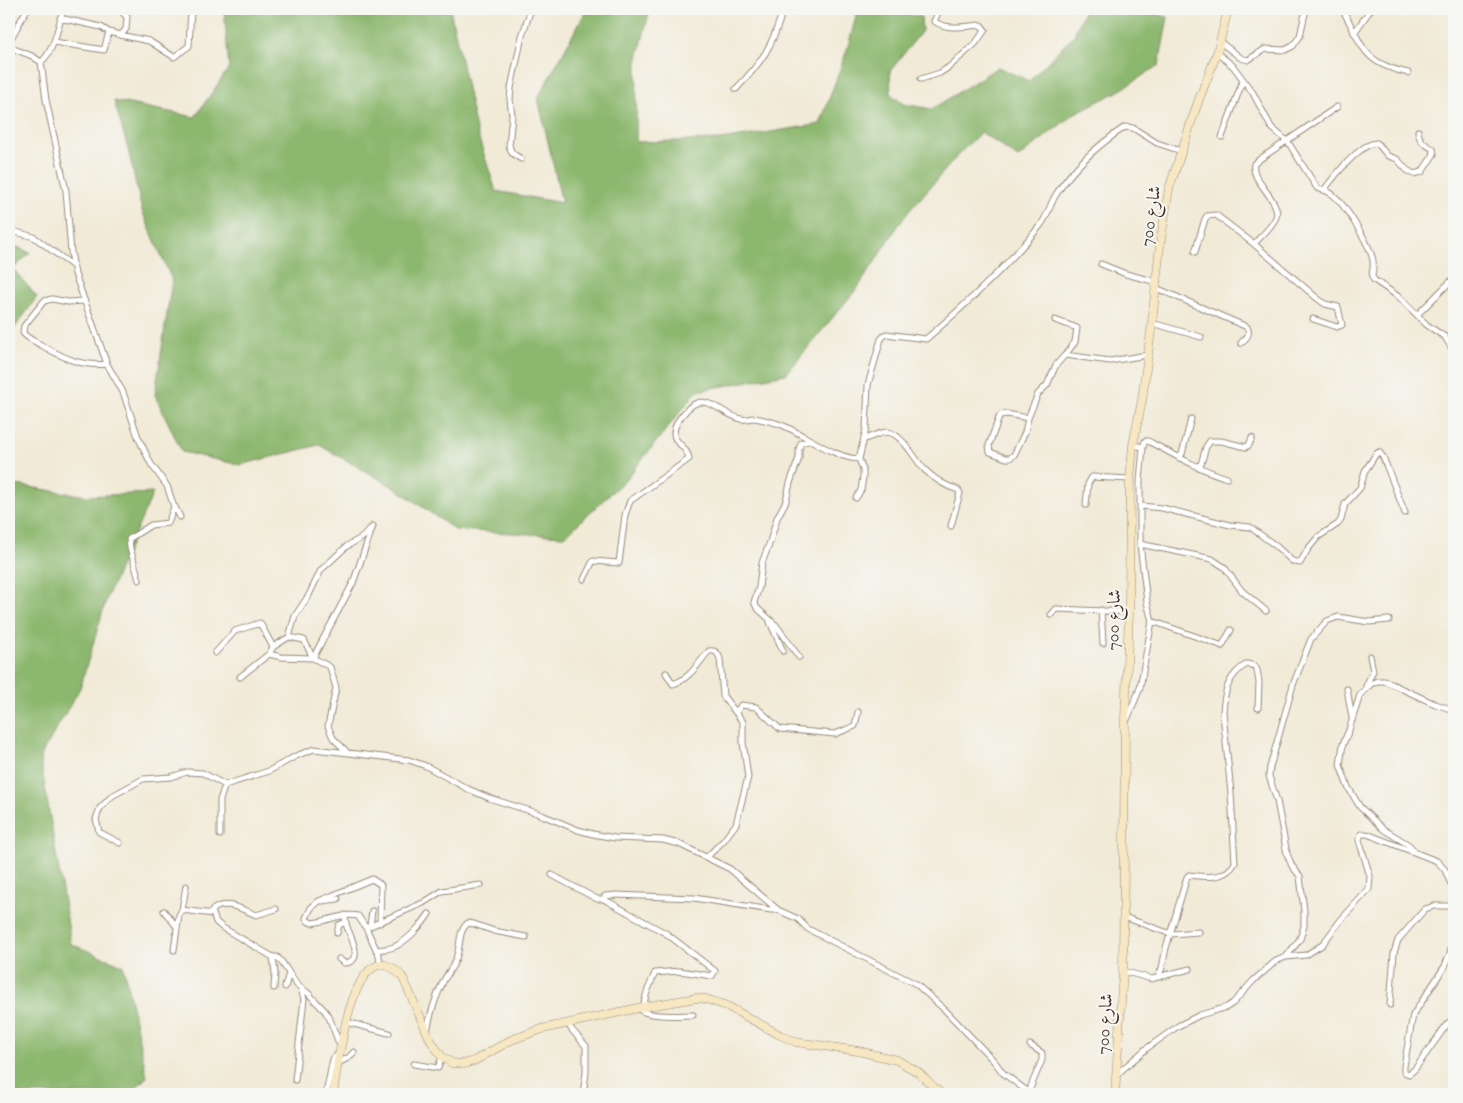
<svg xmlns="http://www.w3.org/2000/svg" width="1463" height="1103" font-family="'IM FELL English',Amiri,serif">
  <rect width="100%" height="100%" fill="#f6f6f2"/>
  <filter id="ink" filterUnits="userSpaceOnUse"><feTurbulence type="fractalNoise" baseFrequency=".02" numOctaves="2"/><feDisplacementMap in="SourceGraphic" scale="10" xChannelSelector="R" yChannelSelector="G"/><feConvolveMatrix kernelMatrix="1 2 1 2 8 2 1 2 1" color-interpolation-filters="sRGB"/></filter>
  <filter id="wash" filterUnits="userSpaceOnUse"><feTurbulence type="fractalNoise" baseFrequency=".0096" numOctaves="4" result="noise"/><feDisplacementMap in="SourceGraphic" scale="20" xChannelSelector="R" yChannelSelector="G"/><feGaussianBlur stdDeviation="1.12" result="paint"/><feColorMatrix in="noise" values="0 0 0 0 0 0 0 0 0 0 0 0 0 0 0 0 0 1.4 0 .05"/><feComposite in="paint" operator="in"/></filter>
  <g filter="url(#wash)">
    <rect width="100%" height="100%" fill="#f1ead7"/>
    <path fill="#8cb76e" stroke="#647046" d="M 224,9 L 450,9 L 476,130 L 496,191 L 562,203 L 538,98 L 587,9 L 650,9 L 637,62 L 636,142 L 721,140 L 820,124 L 847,50 L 858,9 L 907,9 L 906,14 L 921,17 L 922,31 L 890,71 L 891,94 L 903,104 L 932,109 L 998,67 L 1029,81 L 1074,35 L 1085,9 L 1132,9 L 1168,17 L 1159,65 L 1119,91 L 1075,113 L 1018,158 L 981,132 L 959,154 L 904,217 L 859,286 L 786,374 L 697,391 L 628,477 L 565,536 L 455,530 L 397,489 L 319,445 L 240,465 L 182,452 L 155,395 L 172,280 L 142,211 L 128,149 L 114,101 L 195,117 L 229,68 Z
      M 9,243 L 30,253 L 13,269 L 37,297 L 9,336 Z
      M 9,475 L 10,484 L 86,496 L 153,493 L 107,597 L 80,688 L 40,757 L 71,944 L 123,965 L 147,1077 L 130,1094 L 9,1094 Z"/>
  </g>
  <g filter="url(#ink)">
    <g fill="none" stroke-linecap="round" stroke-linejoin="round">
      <g stroke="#968a7a" stroke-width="7">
        <path id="street" d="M 1342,9 C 1364,46 1360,62 1408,73
          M 60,18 L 101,27 L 109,32
          M 1354,33 L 1371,9
          M 120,35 L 149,41 L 174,57 L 189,46 L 191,9
          M 9,42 L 27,9
          M 54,42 L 104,50 L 109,32 L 121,35 L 126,29 L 127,17 L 119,9
          M 1220,42 L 1241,58 L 1248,60 L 1265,49 L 1285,50 L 1293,46 L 1300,36 L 1306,9
          M 9,47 L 32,56 L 41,62 L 46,100 L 66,191 L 71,252 L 75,274 L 107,364 L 123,392 L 138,437 L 151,464 L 167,486 L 174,507 L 168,523 L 151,525 L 129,539 L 130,548 L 139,580
          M 1217,53 L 1233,66 L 1253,93 L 1271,127 L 1288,142 L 1317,188 C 1322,190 1327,190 1332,194 C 1344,203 1371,246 1373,261 C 1374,267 1372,272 1372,277 L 1374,280 L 1399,297 L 1427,325 L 1445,337 L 1454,352
          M 41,62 C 54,52 59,24 63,9
          M 921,79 L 940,73 L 949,67 L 975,44 L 985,30 L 981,25 C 965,26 948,31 934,21 L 940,9
          M 736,89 C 762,62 773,46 783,9
          M 1222,137 L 1243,80
          M 521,159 L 512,153 L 509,146 L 512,115 L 510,100 L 511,88 L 522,36 L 531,9
          M 1324,190 C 1333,178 1361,142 1377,143 L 1388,156 L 1397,159 L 1407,170 L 1414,174 L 1422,172 L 1434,154 L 1433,149 C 1425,144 1419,142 1418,131
          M 9,230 L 34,237 L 73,266
          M 1254,244 C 1261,236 1273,226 1276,217 C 1282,201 1250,181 1254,164 L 1260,159 L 1337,107
          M 1195,252 L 1205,219 L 1207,216 L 1216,215 L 1254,244 L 1318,299 L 1325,304 L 1338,307 L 1342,325 L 1337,327 L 1313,319
          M 1101,264 L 1126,274 L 1157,282
          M 1156,288 L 1247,327 C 1251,335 1246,338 1241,343
          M 83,301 L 68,302 L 52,299 L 44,301 L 24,326 L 23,333 C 28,339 36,342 43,346 C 64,358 82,367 107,364
          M 1418,314 L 1454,278
          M 1055,320 L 1077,328 L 1075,342 L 1065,355
          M 1152,323 L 1201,337
          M 1028,418 L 1007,414 L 1000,415 L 989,445 L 990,452 L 1006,458 L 1010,458 L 1014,455 L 1025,432 L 1028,418 L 1038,394 L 1047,385 L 1056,365 L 1065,355 L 1110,361 L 1147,355
          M 865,439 C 871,437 881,432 887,432 C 902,433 915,460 925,470 C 934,479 946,486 958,490 L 960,493 L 951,526
          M 1143,447 L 1145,441 L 1148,441 C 1174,455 1199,469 1227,478
          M 1179,458 L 1182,454 L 1191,419
          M 1197,467 L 1201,464 L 1206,447 L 1210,441 L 1221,441 L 1246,447 L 1249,445 L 1252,438
          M 856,498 L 861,490 L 863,477 L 863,470 L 859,459 L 866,429 L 868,385 L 881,339 L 886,334 L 926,339 C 967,304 1005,268 1040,226 C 1048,216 1050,203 1057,193 C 1075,165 1098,145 1125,127 L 1133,128 L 1157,143 L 1181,151
          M 1086,505 L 1088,484 L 1092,477 L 1130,479
          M 1141,506 L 1162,508 L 1230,525 L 1250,527 L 1276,546 L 1292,561 L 1300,563 L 1308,549 L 1318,537 L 1338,524 L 1341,520 L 1345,504 L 1360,488 L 1365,471 L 1376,454 L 1379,452 L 1383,457 L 1405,513
          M 175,507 L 180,517
          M 1140,544 L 1212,559 L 1224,567 L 1242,591 L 1266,611
          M 584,579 L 593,561 L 619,563 L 625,515 L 630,501 L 689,459 C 688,447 674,443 674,434 C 674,425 679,419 684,413 C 704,388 718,413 741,419 C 745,420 748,419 752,418 C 758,418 773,422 779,424 C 802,432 835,459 859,459
          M 1101,610 L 1103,643
          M 1051,615 L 1056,609 L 1129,612
          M 1152,621 L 1220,645 L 1222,646 L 1231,630
          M 770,622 L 783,651
          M 289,637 L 295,616 L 309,595 L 321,570 L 347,546 L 363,537 L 370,529
          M 215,653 L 235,631 L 260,623 L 273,647
          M 799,657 L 776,625 L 757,608 L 754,602 L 759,587 L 762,563 L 770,542 L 777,518 L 786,501 L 790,483 L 799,458 L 799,449 L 801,443 L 811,440
          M 313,658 L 304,640 L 289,637 L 273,647 L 269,654 L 281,657 L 313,658 L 330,667 L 336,688 L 328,726 L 333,738 L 347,752
          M 313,658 L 353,583 L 373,526
          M 666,673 L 673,684 C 690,679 698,663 709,651 C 716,650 718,653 720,659 L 723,696 L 743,722 L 743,742 L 748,777 L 736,824 L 724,840 L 707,857
          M 240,677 L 269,654
          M 1366,686 L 1373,671 L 1370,656
          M 1347,689 L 1352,718
          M 735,710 L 738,710 L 741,705 L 756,707 L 780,729 L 835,734 L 855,726 L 858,712
          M 1126,722 L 1140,688 L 1152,621 L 1147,602 L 1140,544 L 1140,481 L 1143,447 L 1133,445
          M 220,835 L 220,800 L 225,785
          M 120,843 L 99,832 L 96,819 L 100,808 L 112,796 L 143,779 L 171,777 L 187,772 L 203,773 L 225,785 L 269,771 L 296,756 L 314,749 L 409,760 L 426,766 L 468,789 L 489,798 L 537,813 L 578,830 L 593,834 L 615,838 L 663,840 L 679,844 L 730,869 L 778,910 L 798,919 L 808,929 L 916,984 L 945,1010 L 994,1061 L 1003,1073 L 1031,1094
          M 1415,852 L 1409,845 L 1383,829 L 1360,807 L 1348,787 L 1340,765 L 1343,744 L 1349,730 L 1360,695 L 1371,684 L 1377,681 L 1385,681 L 1435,704 L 1454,710
          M 552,875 L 597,899 L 604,899
          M 1448,877 L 1454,867
          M 1454,898 L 1454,933 L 1450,953 L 1445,966 L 1413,1015 L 1404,1066 L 1404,1072 L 1409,1074 L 1415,1069 L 1448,1023 L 1454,1020
          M 322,901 L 338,899
          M 276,909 L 256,915 C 244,910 223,898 212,911 L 216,922 L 223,928 L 273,957 L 277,957 L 281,961 L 297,985 L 308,993 L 325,1011 L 329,1017 L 340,1046
          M 182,910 L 186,886
          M 164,911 L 177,927
          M 1124,917 L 1171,934 L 1199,932
          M 370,926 L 372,911
          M 366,928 L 358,916 C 342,913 329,921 312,923 L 308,921 L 306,918 L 311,908 L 319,901 L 372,879 L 381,885 L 380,923
          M 337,933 L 339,925 L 346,922
          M 174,950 L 179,915 L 182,910 L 213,914
          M 376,950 C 383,949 391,949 396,946 C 408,940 422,925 429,914
          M 273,957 L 275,973 L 274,988
          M 1286,957 L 1300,939 L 1304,926 L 1304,911 L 1300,876 L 1292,866 L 1287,854 L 1277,801 L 1269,776 L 1270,767 L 1293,685 L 1311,639 L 1327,621 L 1338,617 L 1369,622 L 1389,620
          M 339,959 L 344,963 C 365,962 351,938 347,927 C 346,923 345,919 345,915
          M 380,964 L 379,955 L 366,928 L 423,903 L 442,891 L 481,885
          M 1123,971 L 1152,979 L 1158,977 L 1162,968 L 1166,948 L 1187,877 L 1189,875 C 1206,877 1225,880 1235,863 L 1231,793 L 1223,713 C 1224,692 1228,675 1247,664 L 1255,666 L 1257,670 L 1259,682 L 1258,708
          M 1158,977 L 1190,969
          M 285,987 L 289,973
          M 1390,1005 L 1394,953 L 1398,940 L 1425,909 L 1434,906 L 1454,906
          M 643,1007 L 647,992 L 655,973 L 680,971 L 712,976 L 715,971 L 667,934 L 607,901 L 604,899 L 605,896 L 616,895 L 694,898 L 771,910 L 778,910
          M 637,1008 C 648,1018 678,1015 693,1015
          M 346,1022 L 389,1033
          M 568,1023 L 571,1029 L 586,1046 L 586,1073 L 583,1094
          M 427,1032 C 430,1014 436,996 444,980 C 449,971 455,965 457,955 C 461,944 458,931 468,923 L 474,924 L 494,931 L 526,937
          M 338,1063 L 348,1058 L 354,1052
          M 414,1064 L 438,1068 L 442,1057
          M 1116,1075 L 1146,1049 L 1178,1026 L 1200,1015 L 1227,1007 L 1233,1003 L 1253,981 L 1276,961 L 1286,957 L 1306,955 L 1322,945 L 1340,921 L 1369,889 L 1370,876 L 1359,840 L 1361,834 L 1367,834 L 1437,861 L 1445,870 L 1454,891
          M 295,1080 L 304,999 L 301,989
          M 1029,1091 L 1042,1060 L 1042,1053 L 1030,1045
          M 326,1094 L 333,1059 L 339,1053"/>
      </g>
      <g stroke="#968a7a" stroke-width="9">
        <path id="secondary" d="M 333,1094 C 337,1070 349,959 385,965 C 393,967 398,971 403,978 L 431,1041 L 442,1057 L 452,1063 L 464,1064 L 474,1061 L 511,1040 L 542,1029 L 643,1007 L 696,998 L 706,999 L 727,1006 L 780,1035 L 796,1042 L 858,1051 L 897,1060 L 918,1072 L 941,1094
          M 1115,1094 L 1123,971 L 1125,720 L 1129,612 L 1130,479 L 1133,445 L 1142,400 L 1152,323 L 1160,245 L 1169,189 L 1198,102 L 1217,53 L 1228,9"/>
      </g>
      <use href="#street" stroke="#fff" stroke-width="5"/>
      <use href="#secondary" stroke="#f7e8c3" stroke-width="8"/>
    </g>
  </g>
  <g text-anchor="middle" stroke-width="4" stroke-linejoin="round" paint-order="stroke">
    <g font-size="18" fill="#3b2a1e" stroke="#f6f6f2">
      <text transform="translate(1150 216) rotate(-81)" y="6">شارع 700</text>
      <text transform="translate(1113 620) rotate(-88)" y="6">شارع 700</text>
      <text transform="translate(1104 1024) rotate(-86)" y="6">شارع 700</text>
    </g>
  </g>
  <rect width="1463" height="1103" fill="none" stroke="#f6f6f2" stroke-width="30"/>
</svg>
